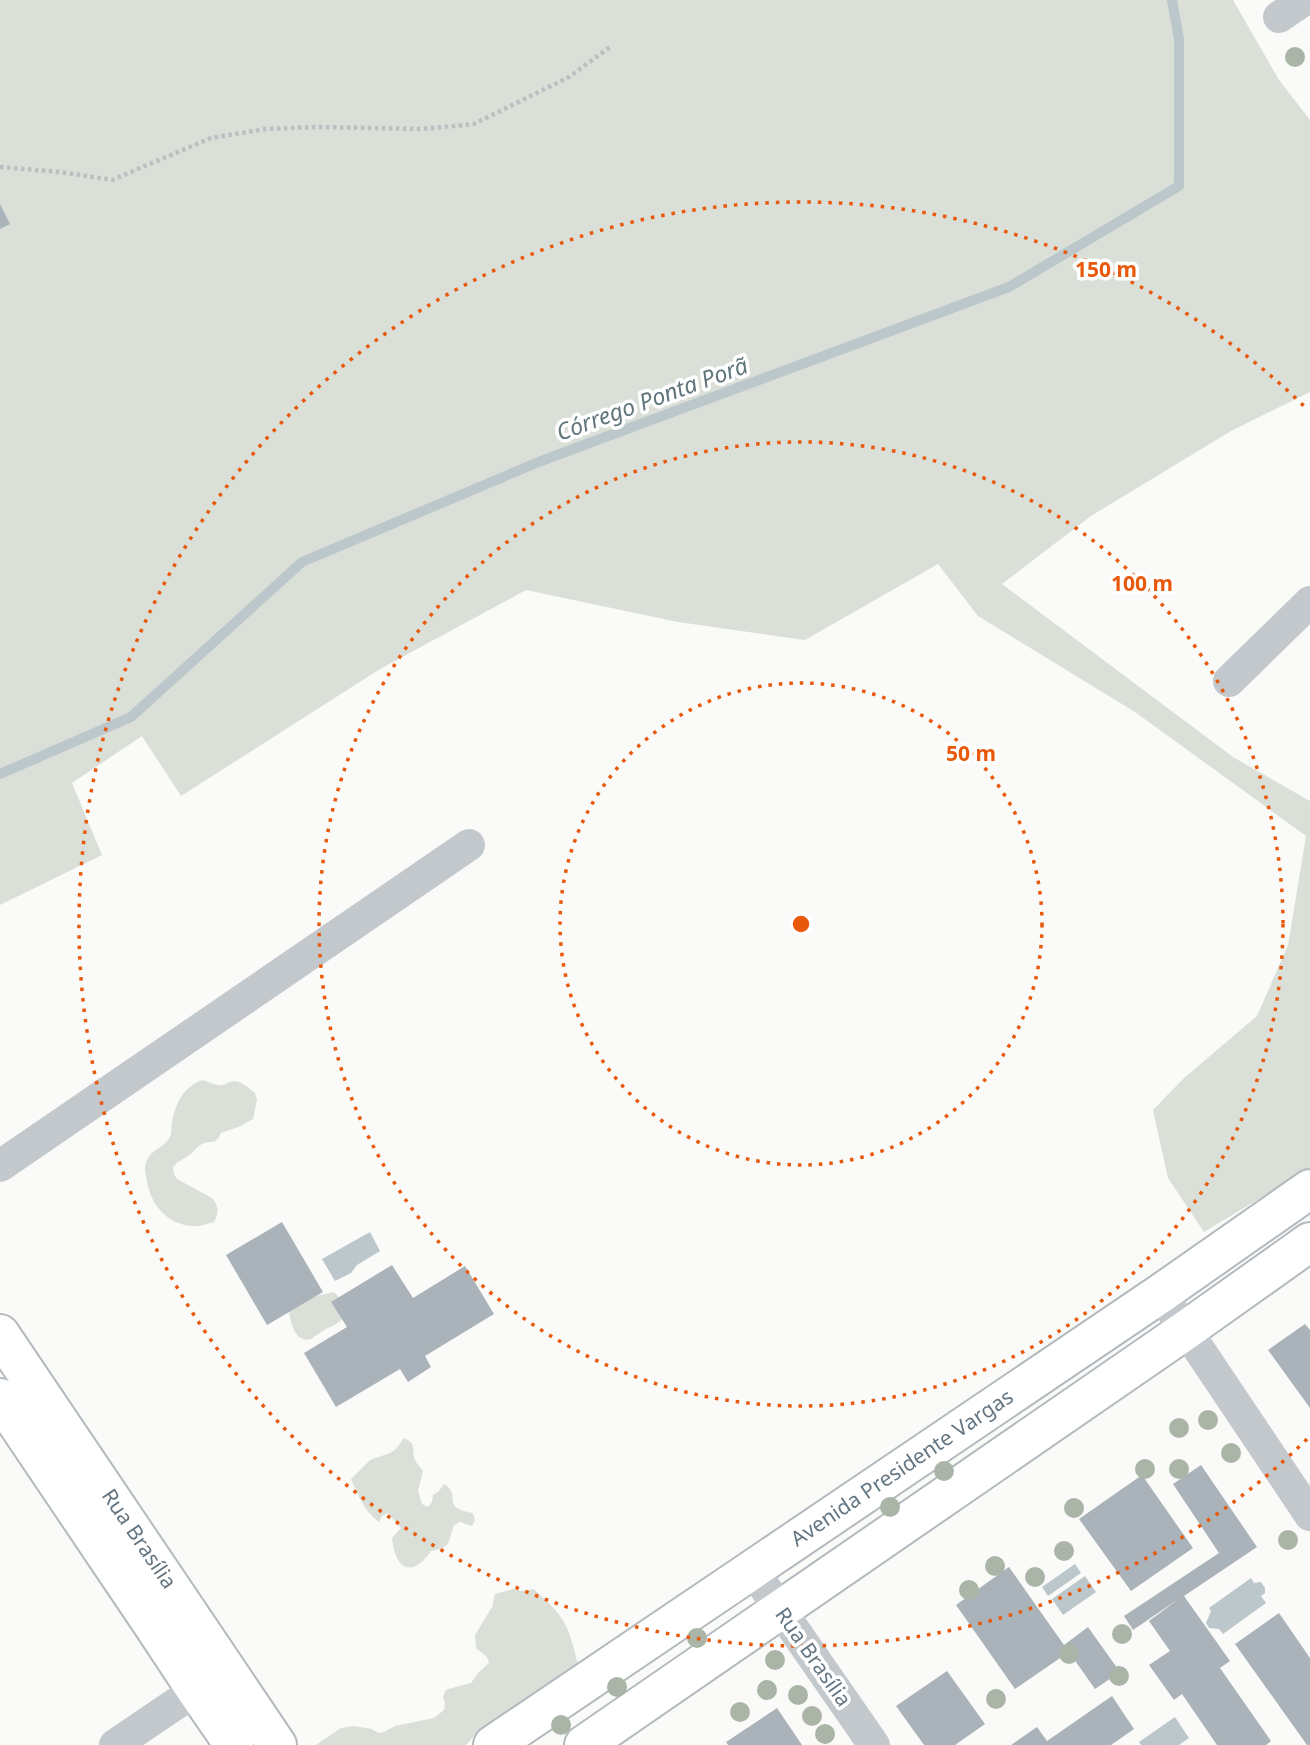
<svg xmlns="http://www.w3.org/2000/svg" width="1310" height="1745" font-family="'Noto Sans',sans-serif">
  <rect width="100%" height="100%" fill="#fafaf8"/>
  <path fill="#dadfd7" d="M 0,0 L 1233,0 L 1279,80 L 1310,120 L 1310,392 L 1231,431 L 1091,516 L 1002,584 L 1233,757 L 1310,801 L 1310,1168 L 1204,1232 L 1168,1178 L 1153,1110 L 1184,1078 L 1257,1016 L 1288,945 L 1306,836 L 1135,712 L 978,616 L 938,564 L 805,640 L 678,622 L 526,590 L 380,669 L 181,796 L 142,736 L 72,783 L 102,855 L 0,905 Z
    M 202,1080 C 208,1081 213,1085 219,1085 C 223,1086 225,1084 230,1082 C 240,1079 247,1087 255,1093 L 257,1100 L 253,1119 L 241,1126 L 221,1133 C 216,1145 212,1140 202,1144 C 196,1147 193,1153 188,1156 C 182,1160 178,1161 173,1167 L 174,1174 L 177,1179 L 212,1198 C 219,1206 219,1213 214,1222 C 208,1223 200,1227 193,1226 C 170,1225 153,1208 148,1186 C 146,1178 143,1168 147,1160 C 151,1150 165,1147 170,1137 C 172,1133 171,1127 172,1121 C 177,1101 183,1088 202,1080 Z
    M 334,1292 L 343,1302 L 345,1316 C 338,1325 330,1326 321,1332 C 319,1333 313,1338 311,1339 C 295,1344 290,1321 289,1310 L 307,1298 Z
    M 404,1438 C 419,1445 410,1451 416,1462 C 418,1465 421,1468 423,1471 L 418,1491 L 422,1504 L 428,1507 L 432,1502 L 433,1495 L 439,1491 L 444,1484 C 463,1496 439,1507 473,1513 L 475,1520 L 472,1526 L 460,1522 L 454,1525 C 447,1543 453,1547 431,1551 C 412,1579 395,1569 392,1538 L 401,1528 L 388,1513 L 382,1516 L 379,1522 C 364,1511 358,1495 351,1479 L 370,1460 L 390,1453 L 396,1449 Z
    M 514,1589 L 521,1591 L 534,1589 C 545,1600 558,1610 565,1624 C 572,1638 575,1654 579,1669 L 491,1726 L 478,1731 L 466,1745 L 316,1745 L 341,1728 L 353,1726 L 372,1729 L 378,1733 L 384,1732 L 395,1726 L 434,1718 L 444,1710 L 445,1703 L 443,1697 L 446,1690 L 459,1686 L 471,1683 L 479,1672 L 489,1663 L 487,1657 L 476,1648 L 475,1635 L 492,1607 L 495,1594 Z"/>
  <path fill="#bbc7cb" d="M 370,1232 L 380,1251 L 357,1265 L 351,1273 L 335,1281 L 322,1259 Z
    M 1075,1564 L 1081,1573 L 1048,1596 L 1042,1587 Z
    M 1085,1576 L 1096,1592 L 1063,1615 L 1052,1599 Z
    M 1251,1578 L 1254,1583 L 1261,1582 L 1265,1588 L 1265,1593 L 1261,1596 L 1266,1603 L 1223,1634 L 1219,1629 L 1209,1628 L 1206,1623 L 1211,1611 L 1209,1608 Z
    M 1175,1717 L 1189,1738 L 1179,1745 L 1141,1745 L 1139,1742 Z"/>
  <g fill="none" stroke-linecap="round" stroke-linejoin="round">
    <path stroke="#bbc7cb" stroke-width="10" d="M 0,774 L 131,717 L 302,562 L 541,461 L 1009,287 L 1179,186 L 1179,39 L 1172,0"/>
  </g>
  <path fill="#aab3b9" d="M 0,204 L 10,224 L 0,229 Z
    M 282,1222 L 323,1292 L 267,1325 L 226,1255 Z
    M 392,1265 L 413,1298 L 465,1266 L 494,1314 L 425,1356 L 431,1367 L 408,1382 L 400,1369 L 336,1407 L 304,1353 L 347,1327 L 331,1302 Z
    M 1305,1324 L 1310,1330 L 1310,1408 L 1268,1350 Z
    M 1201,1465 L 1257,1547 L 1184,1596 L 1230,1661 L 1220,1668 L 1271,1741 L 1266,1745 L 1217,1745 L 1182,1694 L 1174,1700 L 1149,1665 L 1170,1651 L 1149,1621 L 1180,1598 L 1133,1630 L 1124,1616 L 1219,1553 L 1173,1484 Z
    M 1142,1475 L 1193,1548 L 1131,1591 L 1079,1519 Z
    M 1009,1567 L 1064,1645 L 1088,1627 L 1120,1672 L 1095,1689 L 1069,1652 L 1015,1689 L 956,1605 Z
    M 1279,1613 L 1310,1658 L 1310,1745 L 1307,1745 L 1235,1644 Z
    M 947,1671 L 985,1724 L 955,1745 L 924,1745 L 896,1706 Z
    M 1112,1696 L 1134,1729 L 1111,1745 L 1011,1745 L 1037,1727 L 1047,1741 Z
    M 777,1708 L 802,1745 L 728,1745 L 726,1742 Z"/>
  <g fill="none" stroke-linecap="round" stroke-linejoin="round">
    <g stroke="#b3babf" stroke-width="42">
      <path id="secondary" d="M 0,1334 L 277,1745
        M 0,1398 L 151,1622 L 196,1690 L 234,1745
        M 493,1745 L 1160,1294 L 1310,1189
        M 584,1745 L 1186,1330 L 1310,1242"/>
    </g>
    <path stroke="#bbbfc2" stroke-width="4.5" stroke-dasharray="3.5 3.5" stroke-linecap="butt" d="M 0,167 L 60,172 L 112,180 L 211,138 L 266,129 L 317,127 L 422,129 L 474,124 L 569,77 L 610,47"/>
    <path stroke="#c3c8cc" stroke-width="32" d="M 1279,17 L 1304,0
      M 1229,681 L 1310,602
      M 0,1166 L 469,845
      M 1160,1294 L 1186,1330 L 1310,1515
      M 752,1569 L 874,1745
      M 115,1745 L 196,1690"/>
    <use href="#secondary" stroke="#fff" stroke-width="38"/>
  </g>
  <g fill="#aab4a7">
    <circle cx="1295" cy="57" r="10"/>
    <circle cx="1208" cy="1420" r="10"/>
    <circle cx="1179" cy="1428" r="10"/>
    <circle cx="1231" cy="1453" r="10"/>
    <circle cx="1145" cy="1469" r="10"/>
    <circle cx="1179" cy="1469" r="10"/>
    <circle cx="944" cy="1471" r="10"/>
    <circle cx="890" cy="1507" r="10"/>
    <circle cx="1074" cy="1508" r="10"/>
    <circle cx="1288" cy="1540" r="10"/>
    <circle cx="1064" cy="1551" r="10"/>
    <circle cx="995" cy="1566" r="10"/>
    <circle cx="1035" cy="1577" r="10"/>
    <circle cx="969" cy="1590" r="10"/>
    <circle cx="1122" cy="1634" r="10"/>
    <circle cx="697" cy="1638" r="10"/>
    <circle cx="1069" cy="1654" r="10"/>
    <circle cx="775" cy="1660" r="10"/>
    <circle cx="1119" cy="1676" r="10"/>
    <circle cx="617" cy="1687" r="10"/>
    <circle cx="767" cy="1690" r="10"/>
    <circle cx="798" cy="1695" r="10"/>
    <circle cx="996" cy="1699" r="10"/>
    <circle cx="740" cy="1712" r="10"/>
    <circle cx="812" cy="1716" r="10"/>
    <circle cx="561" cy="1725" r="10"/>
    <circle cx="825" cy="1734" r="10"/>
  </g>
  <g fill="none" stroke="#e8590c" stroke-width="3.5" stroke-dasharray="3.5 7">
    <circle cx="801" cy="924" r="241"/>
    <circle cx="801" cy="924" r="482"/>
    <path d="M1307 1439A722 722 0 1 1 1307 409"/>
  </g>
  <g text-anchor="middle" stroke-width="7" stroke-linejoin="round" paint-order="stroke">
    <g font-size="21" fill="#657683" stroke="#fff">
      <text transform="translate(902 1468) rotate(-34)" y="7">Avenida Presidente Vargas</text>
      <text transform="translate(139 1539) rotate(56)" y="7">Rua Brasília</text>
      <text transform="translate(813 1657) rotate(55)" y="7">Rua Brasília</text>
    </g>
    <g font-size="23" font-style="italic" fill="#60757c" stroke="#fff">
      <text transform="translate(652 399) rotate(-20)" y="8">Córrego Ponta Porã</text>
    </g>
  </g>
  <circle cx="801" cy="924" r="10" fill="#e8590c" stroke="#fff" stroke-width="3.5"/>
  <g font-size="21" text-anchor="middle" font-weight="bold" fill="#e8590c" stroke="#fff" stroke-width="7" stroke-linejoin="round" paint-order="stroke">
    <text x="1106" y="277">150 m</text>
    <text x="1142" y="591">100 m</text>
    <text x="971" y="761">50 m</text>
  </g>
</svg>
